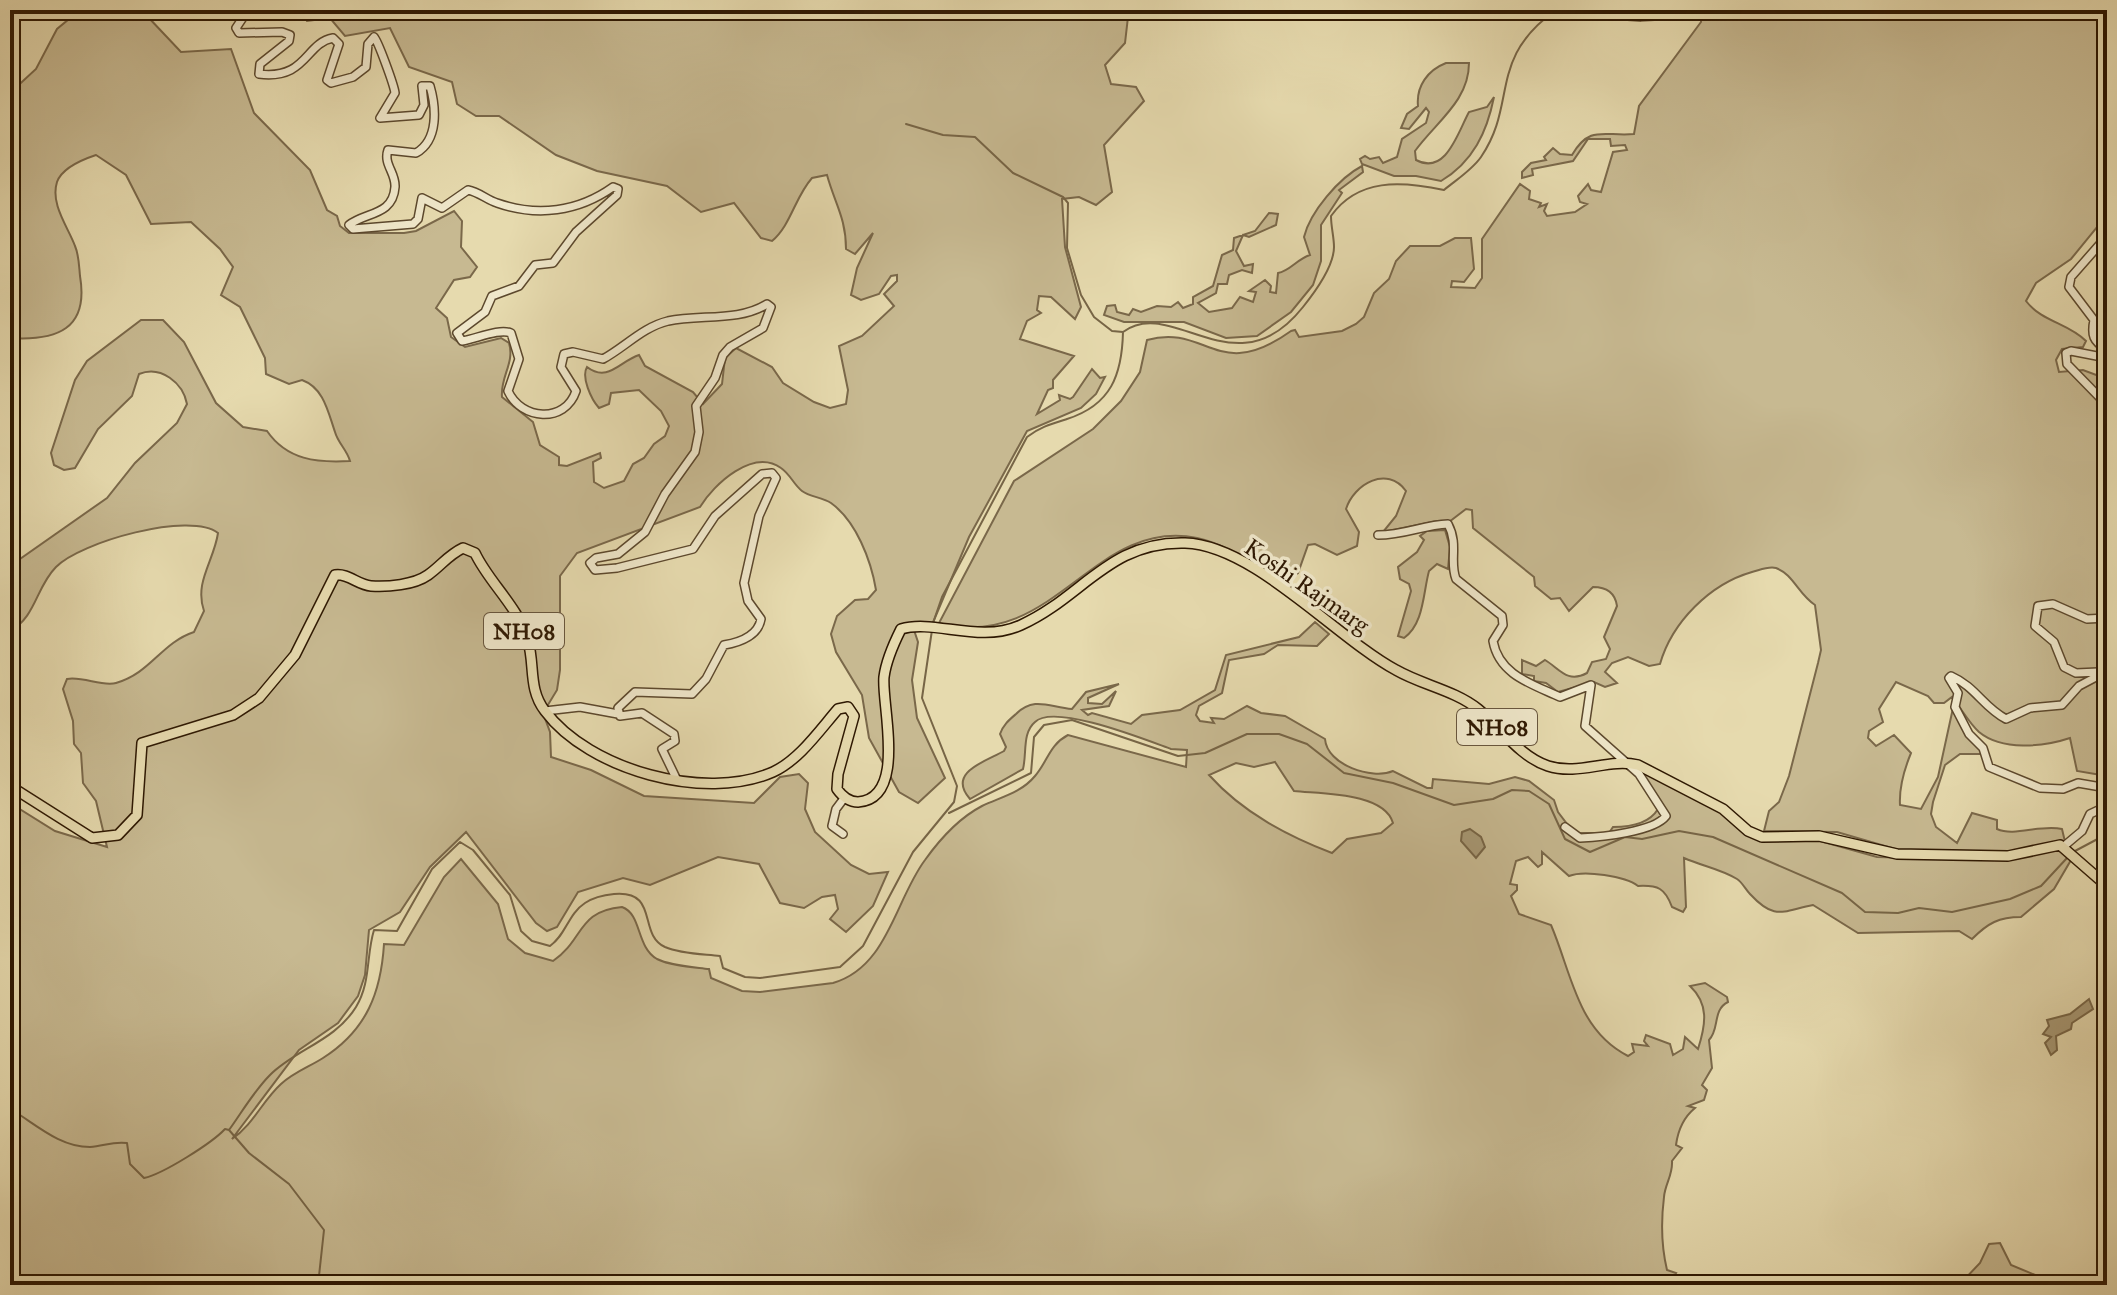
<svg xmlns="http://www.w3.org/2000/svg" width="2117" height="1295" font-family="'IM FELL Great Primer',serif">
  <rect width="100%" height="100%" fill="#e6daae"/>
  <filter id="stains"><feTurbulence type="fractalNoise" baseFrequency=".0025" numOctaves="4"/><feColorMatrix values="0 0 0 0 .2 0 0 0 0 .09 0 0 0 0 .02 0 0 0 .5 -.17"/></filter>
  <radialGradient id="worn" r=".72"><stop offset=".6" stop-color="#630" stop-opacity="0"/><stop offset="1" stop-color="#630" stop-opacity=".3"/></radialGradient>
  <path fill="#c7b991" stroke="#7a684a" stroke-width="2" fill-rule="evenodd" d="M 80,10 L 148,10 L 148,17 L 181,52 L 231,49 L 254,113 L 310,170 L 327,210 L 337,216 L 340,226 L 349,233 L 404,233 L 416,231 L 454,211 L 462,221 L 461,247 L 477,267 L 470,277 L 454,280 L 436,308 L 447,318 L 451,337 L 465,347 L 501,338 L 509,343 C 515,363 500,377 502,397 L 533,422 L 540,445 L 559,457 L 559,465 L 567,466 L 600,453 L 601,458 L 593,462 L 594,482 L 604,488 L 624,481 L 633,464 L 644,458 L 654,444 L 665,436 L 669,426 L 661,411 L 639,390 L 611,393 L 609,404 L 599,408 C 591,399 581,377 587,367 C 608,383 620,361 639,355 L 645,366 L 693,392 L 703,404 L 722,384 L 725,358 L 736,348 L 772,367 L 783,383 L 814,402 L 830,408 L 846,404 L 848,390 L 839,346 L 862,336 L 894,306 L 884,294 L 897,281 L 897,275 L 891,276 L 879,294 L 861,300 L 851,295 L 857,268 L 873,233 L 855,254 L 846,249 C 846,218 835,204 827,175 L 812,178 C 795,197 791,225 772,241 L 761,238 L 734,203 L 701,212 L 667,186 L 597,171 L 556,155 L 499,116 L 476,116 L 457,104 L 452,82 L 409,67 L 390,28 L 345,36 L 330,18 L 307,21 L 301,10 L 1165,12 L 1141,19 L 1134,14 L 1128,17 L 1125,43 L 1105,65 L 1111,84 L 1136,87 L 1144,101 L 1104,145 L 1112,192 L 1096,205 L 1079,197 L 1062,199 L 1065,247 L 1081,307 L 1075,319 L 1051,297 L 1039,296 L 1037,310 L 1041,313 L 1027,321 L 1020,339 L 1074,356 L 1053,380 L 1053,388 L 1048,390 L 1037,414 L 1060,400 L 1059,395 L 1070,399 L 1073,397 L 1092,369 L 1100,378 L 1105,377 L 1096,394 L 1081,408 L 1027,431 L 969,537 L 932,625 L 912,624 L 918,642 L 912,680 L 917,718 L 945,778 L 918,803 L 899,792 L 869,738 L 862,695 L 836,652 L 831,634 L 837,616 L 855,600 L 868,599 L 876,590 C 871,560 856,521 831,503 C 822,497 810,497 802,491 C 794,485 790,474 781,468 C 753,448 714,484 700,507 L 577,553 L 560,576 L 560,670 L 557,690 L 543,713 L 550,732 L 551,757 L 591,770 L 644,796 L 754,803 L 780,777 L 799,774 L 808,783 L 805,809 L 815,832 L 851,865 L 869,874 L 888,872 L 873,906 L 846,932 L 830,919 L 838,909 L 835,895 L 822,897 L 804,908 L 780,903 L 759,864 L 718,857 L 650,885 L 623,878 L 578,892 L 557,927 L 547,931 L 536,923 L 466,832 L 430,867 L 400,912 L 369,930 L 365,975 L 358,996 L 338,1023 L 299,1050 L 232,1139 C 253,1125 263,1100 281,1084 C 294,1072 309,1067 323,1058 C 367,1030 381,992 384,944 L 404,945 L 444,877 L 461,859 L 498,904 L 508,939 L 525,953 L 553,961 C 584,940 577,911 622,907 C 642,914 636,947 657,959 C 671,966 693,967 709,969 L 711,978 L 742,991 L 760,992 L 833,983 C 888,967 895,900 925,860 C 940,839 959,818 982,806 C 1001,797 1021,793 1035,776 C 1048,761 1049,745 1068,735 L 1186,767 L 1187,750 L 1171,749 C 1146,740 1054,703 1035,722 C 1022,733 1027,753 1023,769 L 970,799 C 946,772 987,761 1004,751 L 1006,747 L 1000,734 C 1003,725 1009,720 1016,714 C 1034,696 1049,707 1072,709 L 1086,692 L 1119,684 L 1088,698 L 1088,703 L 1102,704 L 1116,691 L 1109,706 L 1082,710 L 1088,715 L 1092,713 L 1131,724 L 1142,715 L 1180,710 L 1215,690 L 1226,655 L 1299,637 L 1315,622 L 1329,634 L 1317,646 L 1278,645 L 1264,654 L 1229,660 L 1222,693 L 1199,706 L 1196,715 L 1200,721 L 1214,723 L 1211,718 L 1224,719 L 1247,706 L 1261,713 L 1285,716 L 1325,739 C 1327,765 1372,780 1393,771 L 1427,788 L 1432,788 L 1433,779 L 1489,784 L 1515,777 L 1529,781 L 1554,800 L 1558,812 L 1574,833 L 1609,833 L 1613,827 C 1629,827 1649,824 1658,809 L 1636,775 L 1624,767 L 1648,770 L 1718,807 L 1748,835 L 1764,841 L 1806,837 L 1877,857 L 1955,859 L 2061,847 L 2071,860 L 2054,889 L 2021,917 C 1999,917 1988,923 1972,939 L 1959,931 L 1858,933 L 1813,905 C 1782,911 1775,921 1750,894 C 1746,890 1742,882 1737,879 C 1721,869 1702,866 1684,858 L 1686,907 L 1683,912 L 1672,907 C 1665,888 1658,885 1638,886 C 1625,876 1584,870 1569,876 L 1542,852 L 1542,864 L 1538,867 L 1528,857 L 1516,861 L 1510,884 L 1517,885 L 1517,890 L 1511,896 L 1519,914 L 1551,925 C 1572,974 1577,1030 1628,1056 L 1634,1052 L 1632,1044 L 1648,1046 L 1644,1041 L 1646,1035 L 1670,1044 L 1673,1055 L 1683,1049 L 1685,1037 L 1698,1049 C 1706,1024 1709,1004 1690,986 L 1705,983 L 1727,997 L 1728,1002 C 1712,1010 1720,1029 1709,1040 L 1712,1068 L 1702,1085 L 1707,1090 L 1704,1100 L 1688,1106 L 1695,1108 C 1684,1117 1678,1130 1676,1145 L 1682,1148 L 1672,1161 C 1673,1175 1665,1184 1664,1197 C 1661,1221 1661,1245 1667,1270 L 1676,1273 L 1667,1285 L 10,1285 L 10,803 L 55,831 L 107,847 L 96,801 L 83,783 L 81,753 L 74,744 L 73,721 L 63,689 L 67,679 C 83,676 102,687 116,683 C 151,673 161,643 194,632 L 204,611 C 194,582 214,561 218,533 C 190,511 80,542 56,567 C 36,587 36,617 10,631 L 10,566 L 107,498 L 135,463 L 177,423 L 187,404 C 183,383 161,365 139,374 L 132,396 L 98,429 L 75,468 L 64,470 L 54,465 L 51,453 L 75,380 L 87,361 L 141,320 L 163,320 L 184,342 L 216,403 L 243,427 L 267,431 C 287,460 317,463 350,461 C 347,450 338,443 335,432 C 328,412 324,388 302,380 L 289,384 L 266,374 L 265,358 L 240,307 L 221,295 L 233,267 L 220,249 L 191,222 L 151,224 L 126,175 L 96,155 C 84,159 62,168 57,182 C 50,204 68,227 75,246 C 79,255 79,266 80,276 C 89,329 57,341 10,338 L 10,93 L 36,69 L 57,29 ZM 1275,762 L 1294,791 C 1320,794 1384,792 1393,823 L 1381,833 L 1347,839 L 1332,853 C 1288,836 1243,813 1209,775 L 1236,763 L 1254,767 Z
    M 1618,10 L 1679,10 L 1647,16 Z
    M 1702,10 L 2107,10 L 2107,215 L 2071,259 L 2036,283 L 2026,301 C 2042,322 2068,323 2086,341 L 2083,347 L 2062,349 L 2056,360 L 2059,372 L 2083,370 L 2107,379 L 2107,776 L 2077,771 L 2070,738 C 2043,747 2002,751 1979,732 C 1969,723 1961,708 1952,697 L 1944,703 L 1934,703 L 1928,696 L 1896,682 L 1879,709 L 1883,722 L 1869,731 L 1868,738 L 1876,746 L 1894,735 L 1911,753 C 1904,770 1899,788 1900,805 L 1921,809 L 1938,777 L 1953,708 L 1983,754 L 1960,754 L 1945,765 L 1933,802 L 1931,814 L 1936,827 L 1957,843 L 1972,813 L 1997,820 L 1997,829 C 2015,837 2040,824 2062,829 L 2066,846 L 2051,843 L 2011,852 L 1902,851 L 1837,832 L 1764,831 L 1769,811 L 1779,802 L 1789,776 L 1818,663 L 1821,650 L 1815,605 C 1799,595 1793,574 1776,568 C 1768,566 1760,570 1752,572 C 1710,584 1672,622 1660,664 L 1649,666 L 1628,657 L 1612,663 L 1605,672 L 1617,683 L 1605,687 L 1594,682 L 1558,692 L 1546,683 L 1534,681 L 1534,676 L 1522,674 L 1522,660 L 1536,666 L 1545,660 C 1559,668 1567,684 1587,673 L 1592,662 L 1606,659 L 1610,649 L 1604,637 L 1617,606 C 1615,592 1605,587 1593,587 L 1569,611 L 1560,598 L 1551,599 L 1535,586 L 1534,577 L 1473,528 L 1472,510 L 1466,509 L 1449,522 L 1437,521 L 1383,532 L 1396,516 L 1406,491 C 1387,465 1354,484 1346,509 L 1359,532 L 1357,546 L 1337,555 L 1315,544 L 1308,545 L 1298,573 L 1283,584 C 1255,566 1230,545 1197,538 C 1093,517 1054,653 939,623 L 1014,481 L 1093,429 L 1121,401 L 1140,372 L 1147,340 C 1207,323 1217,384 1291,331 L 1295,330 L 1299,337 L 1342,331 L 1356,324 L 1364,317 L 1374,293 L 1389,279 L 1396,261 L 1410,246 L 1440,246 L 1455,238 L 1471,238 L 1474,269 L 1464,282 L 1452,281 L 1451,287 L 1475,288 L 1482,278 L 1482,239 L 1520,184 L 1530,191 L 1529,199 L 1541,203 L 1539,207 L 1547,204 L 1544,211 L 1547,216 L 1575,212 L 1587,204 L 1580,202 L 1578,196 L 1588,184 L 1591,190 L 1601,192 L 1613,152 L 1627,150 L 1625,145 L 1611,146 L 1610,139 L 1588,139 L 1573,161 L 1532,169 L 1533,175 L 1522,178 L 1522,172 L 1531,163 L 1546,160 L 1544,157 L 1553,148 L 1560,154 L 1572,155 C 1590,124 1605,137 1634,134 L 1639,106 L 1701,22 Z
    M 1446,63 L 1469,63 C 1469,101 1436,122 1415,151 L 1416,160 C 1446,176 1458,132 1469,112 L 1487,107 L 1494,97 C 1487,132 1473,162 1441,181 L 1416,176 L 1394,176 L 1362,164 L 1360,159 L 1365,156 L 1370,159 L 1379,157 L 1383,163 L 1397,157 L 1402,139 L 1426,123 L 1429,112 L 1426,108 L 1409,129 L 1401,128 L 1407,114 L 1418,106 C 1416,86 1428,70 1446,63 Z
    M 1362,166 L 1363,172 L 1339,190 L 1342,193 L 1321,225 L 1321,261 L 1313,285 L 1291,312 L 1257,336 L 1226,338 L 1184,322 L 1124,322 L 1104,315 L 1107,306 L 1115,305 L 1117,312 L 1129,315 L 1133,309 L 1141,312 L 1157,306 L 1171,307 L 1178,302 L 1183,308 L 1193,304 L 1193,297 L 1213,286 L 1222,255 L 1233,250 L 1234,238 L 1255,231 L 1269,213 L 1278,214 L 1276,225 L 1249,237 L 1243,235 L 1236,251 L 1244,266 L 1253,264 L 1252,273 L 1242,270 L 1229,275 L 1227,284 L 1218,284 L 1216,293 L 1198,303 L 1209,312 L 1232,308 L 1240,297 L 1253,302 L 1256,292 L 1249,291 L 1265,280 L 1271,286 L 1270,292 L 1276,293 L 1278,273 C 1290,271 1297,259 1310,255 L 1304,237 C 1310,212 1339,178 1362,166 Z
    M 1445,530 L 1450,547 L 1448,569 L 1437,564 L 1429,571 C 1423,593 1424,624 1404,638 L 1398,636 L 1411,591 L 1409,584 L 1400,579 L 1398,567 L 1417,552 L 1424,540 L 1420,536 L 1427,531 Z
    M 2000,1243 L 2011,1265 L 2040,1277 L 2049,1285 L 1959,1285 L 1980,1263 L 1989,1244 Z"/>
  <path fill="#a79874" stroke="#776546" stroke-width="2" d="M 1470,829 L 1481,837 L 1485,847 L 1476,858 L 1461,841 L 1462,832 Z
    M 2089,999 L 2093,1009 L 2072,1023 L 2071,1029 L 2056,1036 L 2057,1050 L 2051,1055 L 2045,1043 L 2051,1037 L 2043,1034 L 2049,1026 L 2047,1020 L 2070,1014 Z"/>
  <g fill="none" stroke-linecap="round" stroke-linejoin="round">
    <path stroke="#776546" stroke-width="2" d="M 1595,10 C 1625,25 1658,24 1688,10
      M 906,124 L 943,135 L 975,137 L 1013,173 L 1063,197 L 1068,203 L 1067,248 L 1081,295 L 1094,317 L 1112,331 L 1123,332 C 1172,295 1236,392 1303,307 C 1315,292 1334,267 1334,247 C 1334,237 1331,227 1331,216 C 1358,178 1401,181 1444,190 C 1456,180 1472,170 1481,157 C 1518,103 1487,59 1556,10
      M 933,623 L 942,597 L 1027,437 C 1040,427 1051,424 1067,419 C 1111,405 1122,375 1123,332
      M 949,813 L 1031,773 L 1034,737 L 1044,725 L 1072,720 L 1178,756 L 1205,753 L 1247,734 L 1279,734 L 1307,744 L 1344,773 L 1393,783 L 1454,805 L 1493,799 L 1512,790 L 1529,791 L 1549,804 L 1565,839 L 1590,852 L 1625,837 L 1642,839 L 1679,831 L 1713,837 L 1842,893 L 1865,912 L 1898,913 L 1919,908 L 1952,912 L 2010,899 L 2041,886 L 2067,858
      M 2075,851 L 2107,834
      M 10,1101 L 16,1110
      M 10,1112 L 17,1113 C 40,1128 62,1147 90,1147 C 104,1146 113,1141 127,1143 L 130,1164 L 144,1178 C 163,1174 212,1143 225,1129 L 229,1130 C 242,1112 254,1091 270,1075 C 296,1049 335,1041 356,1007 C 371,982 366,956 374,930 L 397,931 L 432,869 L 460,842 L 473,850 L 510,895 L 521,931 L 532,941 L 550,946 C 566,935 568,914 585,903 C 594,897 604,895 614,894 C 660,890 637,934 665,947 C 681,954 703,954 720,956 L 723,968 L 745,977 L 760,978 L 840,967 L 863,946 L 913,852 L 954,802 L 957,786 L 922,698 L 932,630
      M 229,1130 L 249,1153 L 289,1184 L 324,1230 L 318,1285"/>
    <g stroke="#5c482d" stroke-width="10">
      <path id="minor" d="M 248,10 L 236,28 L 239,33 L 282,32 L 290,35 L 289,41 L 260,64 L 259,74 C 307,80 305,43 333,38 L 339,44 L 327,80 L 331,83 L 353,77 L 366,67 L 368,44 L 374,37 C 378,41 394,85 395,93 L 380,118 L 419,115 L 424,105 L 422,86 L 430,86 C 436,107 439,140 416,153 L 388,150 C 383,164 396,173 395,187 C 393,216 365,212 349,225 L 353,229 L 413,224 L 418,219 L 422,198 L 442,208 L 468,190 C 479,192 487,200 497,203 C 537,217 578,212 613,187 L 618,189 L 617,195 L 576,232 L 553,263 L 535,265 L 519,286 L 492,296 L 485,312 L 457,333 L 462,341 C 476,339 499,328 511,333 L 519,359 L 508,391 C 521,420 565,424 576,391 L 561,367 L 564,354 L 573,352 L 603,359 C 625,347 643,327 668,321 C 701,314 738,322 767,304 L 771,307 L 763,328 L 730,347 L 723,355 L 715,378 L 696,406 L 699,432 L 695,452 L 665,494 L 645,532 L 618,554 L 596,558 L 590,563 L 595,570 L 617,568 L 693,549 L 715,516 L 762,474 L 772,473 L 776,478 L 759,516 L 744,583 L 748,601 L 761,619 C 758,636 741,642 724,645 L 706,679 L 692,694 L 635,692 L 618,708 L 620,716 L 642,713 L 674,734 L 675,741 L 662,749 L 676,778
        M 2107,236 L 2071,277 L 2069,287 L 2094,320 C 2091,335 2093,342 2107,349
        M 2107,358 L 2071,351 L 2066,353 L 2067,364 L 2107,405
        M 1378,535 C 1405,535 1423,525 1448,524 C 1459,545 1449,561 1456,579 L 1502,616 L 1503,625 L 1493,641 C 1499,675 1532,684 1560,697 L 1591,685 L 1585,726 L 1639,774 L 1666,816 C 1654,832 1601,837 1580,838 L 1565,827
        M 2107,618 L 2087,619 L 2053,604 L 2038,606 L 2035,626 L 2054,642 L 2064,667 L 2076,673 L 2098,672 L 2096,677 L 2079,686 L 2062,705 L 2030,708 L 2006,719 C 1983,707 1976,687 1951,676 L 1949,678 L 1958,693 L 1955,707 L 1969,734 L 1983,748 L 1989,767 L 2040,788 L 2063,789 L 2078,783 L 2107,788
        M 545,711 L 580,707 L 618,714
        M 843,834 L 832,826 L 836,809 L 845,797
        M 2063,847 L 2082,831 L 2090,814 L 2107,806"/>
    </g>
    <g stroke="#2e1802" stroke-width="12">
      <path id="major" d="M 10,786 L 92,838 L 118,835 L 137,815 L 142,743 L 233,715 L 259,698 L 295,655 L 335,575 C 348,573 358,585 371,586 C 388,587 414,585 428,575 C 441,566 448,555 463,548 L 475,553 C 489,583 519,607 528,641 C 535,665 528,689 545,711 C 589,770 705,802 773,772 C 799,760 819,731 838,709 L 848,707 L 854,716 L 838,774 L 837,789 C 842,796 849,802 858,802 C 908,799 881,703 884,677 C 886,661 894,643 901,629 C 935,619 979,644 1021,625 C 1083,597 1109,541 1185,543 C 1254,545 1335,637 1396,670 C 1422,685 1454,690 1478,709 C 1500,727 1520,757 1548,766 C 1579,776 1608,758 1638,765 L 1723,809 L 1748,831 L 1762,837 L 1819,836 L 1897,854 L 2008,856 L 2060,845 L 2107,886"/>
    </g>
    <use href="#minor" stroke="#efe7ca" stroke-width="7"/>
    <use href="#major" stroke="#e6daae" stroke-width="9"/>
  </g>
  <g text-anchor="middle" stroke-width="7" stroke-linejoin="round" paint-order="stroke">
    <g fill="#efe7ca" stroke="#68563e" stroke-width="2">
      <rect x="484" y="613" width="80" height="36" rx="6"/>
      <rect x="1457" y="709" width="80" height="36" rx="6"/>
    </g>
    <g font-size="22" font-weight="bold" fill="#2e1802">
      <text x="524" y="639">NH08</text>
      <text x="1497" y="735">NH08</text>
    </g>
    <g font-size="24" fill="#2e1802" stroke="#efe7ca">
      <text transform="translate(1307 586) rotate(35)" y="8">Koshi Rajmarg</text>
    </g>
  </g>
  <rect width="2117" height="1295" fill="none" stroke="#e6daae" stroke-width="40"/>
  <rect x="12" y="12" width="2093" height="1271" fill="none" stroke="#2e1802" stroke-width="4"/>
  <rect x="20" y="20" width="2077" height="1255" fill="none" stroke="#2e1802" stroke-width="2"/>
  <rect width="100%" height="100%" filter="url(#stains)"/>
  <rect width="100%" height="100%" fill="url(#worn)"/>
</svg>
